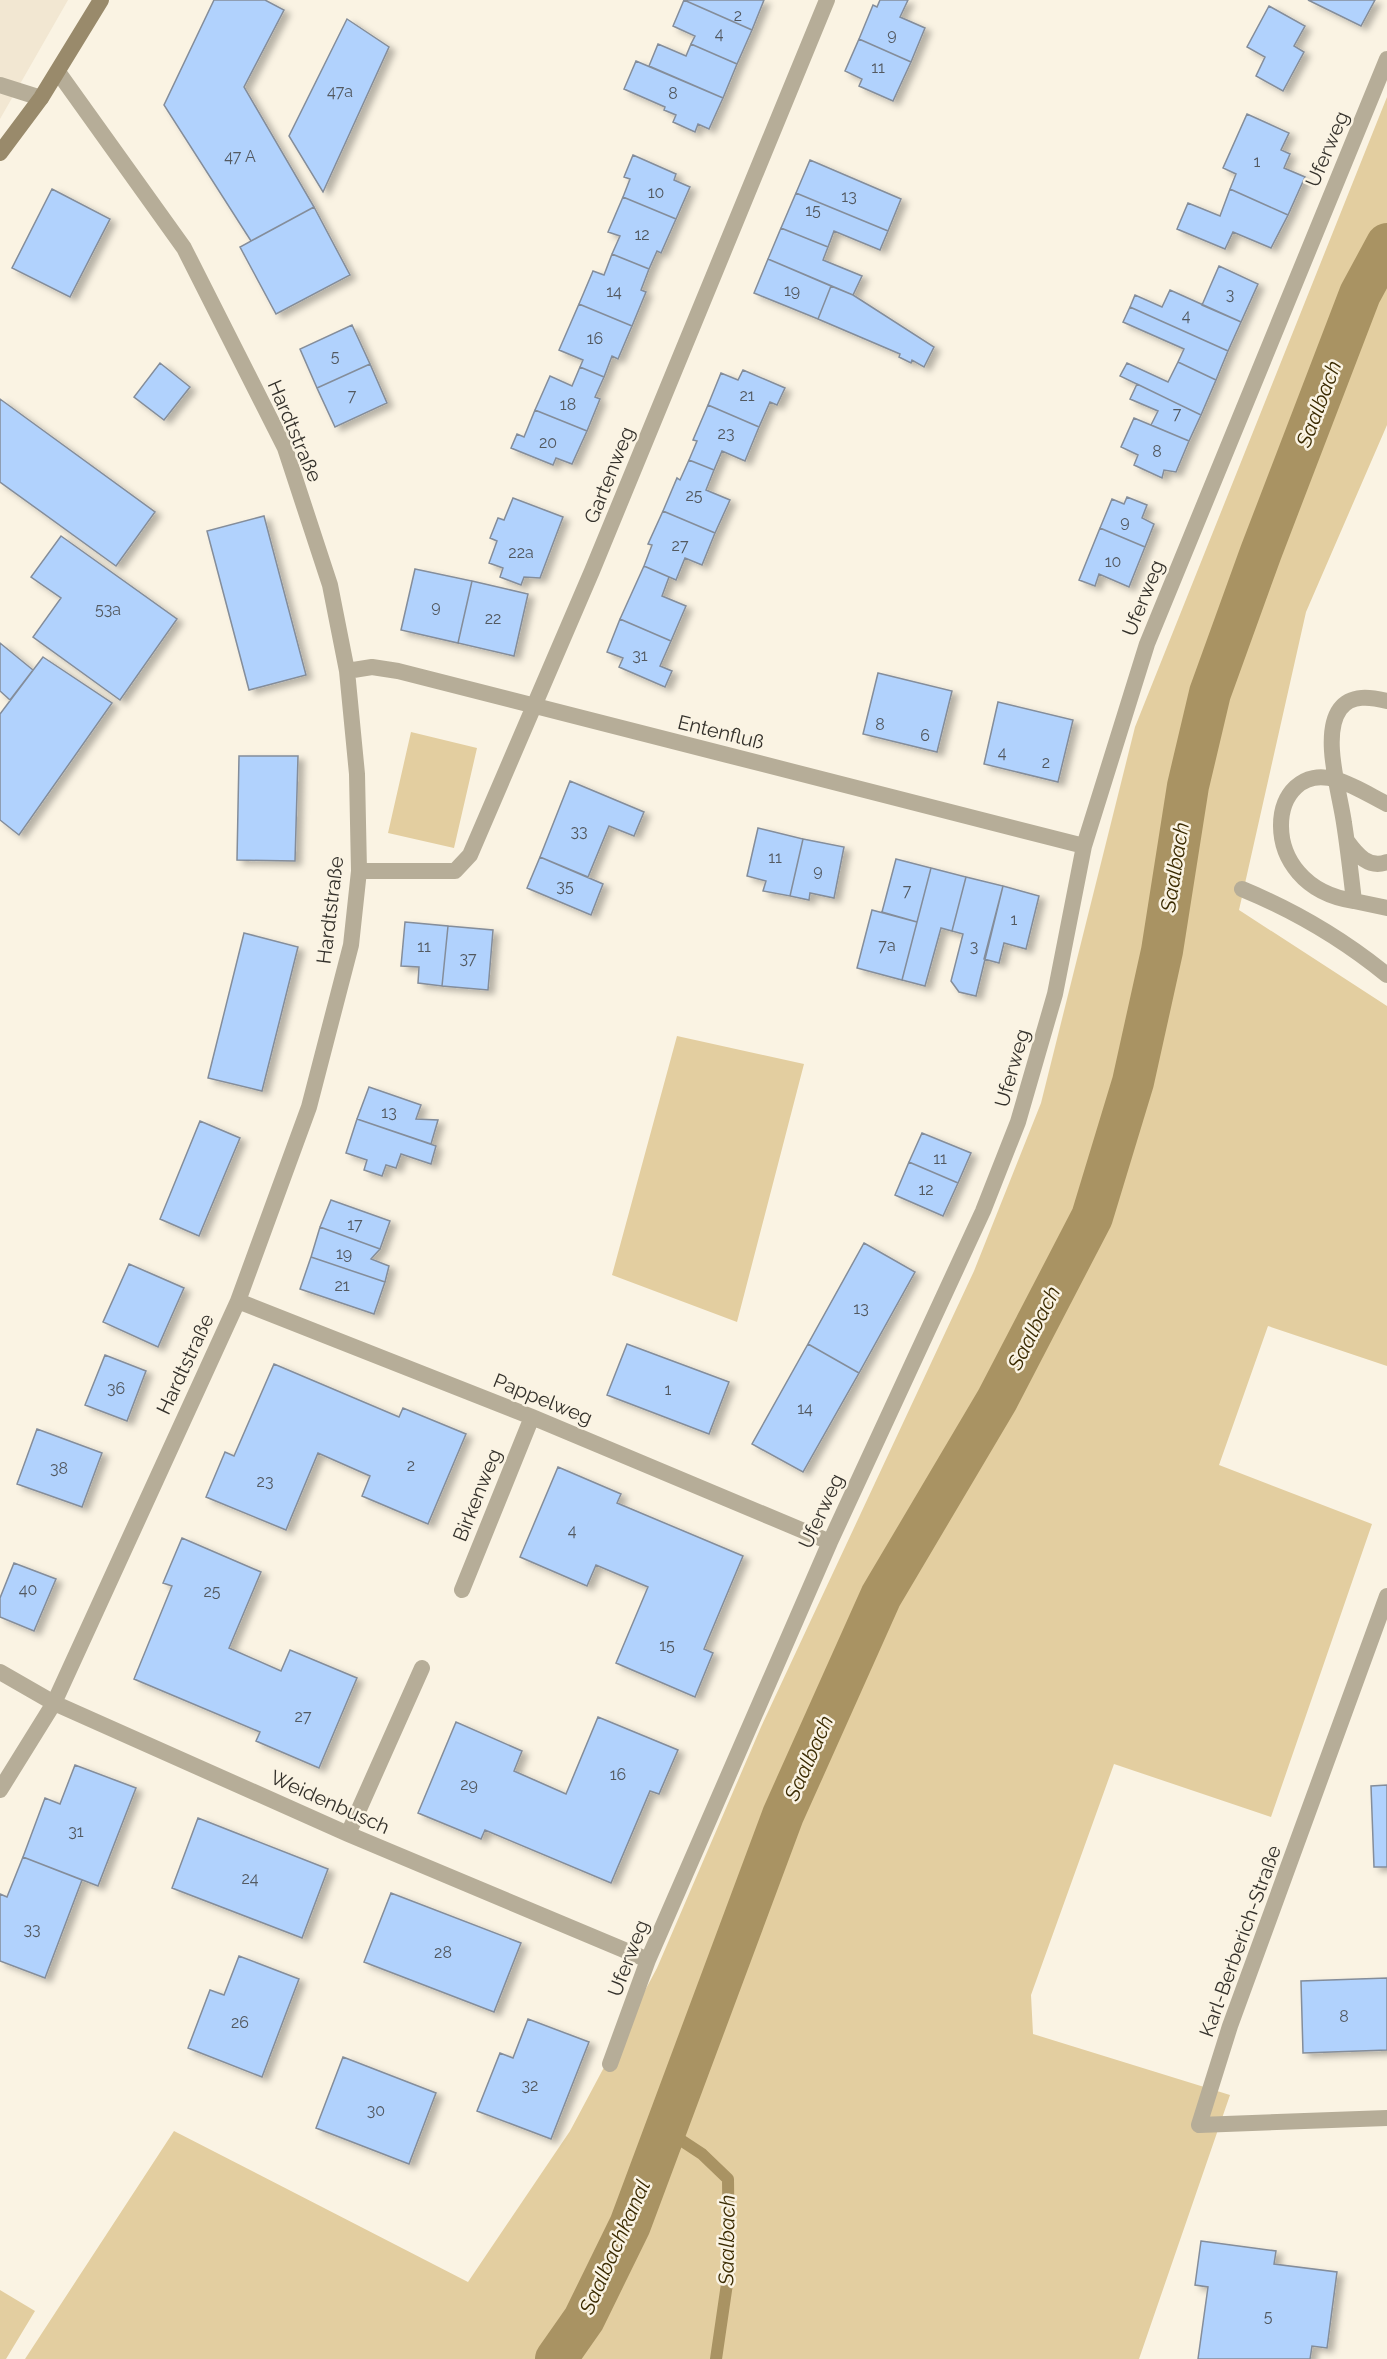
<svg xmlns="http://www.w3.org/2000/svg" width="1387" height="2359" font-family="Raleway,sans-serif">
  <defs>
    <filter id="shadow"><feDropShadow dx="6" dy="4" stdDeviation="3" flood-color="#0004"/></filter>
  </defs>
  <rect width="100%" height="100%" fill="#faf3e3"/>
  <path fill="#f2e7d2" d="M 0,0 L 68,0 L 0,119 Z"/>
  <path fill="#e3cea0" d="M 1387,97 L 1387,425 L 1306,612 L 1239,910 L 1387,1006 L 1387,1366 L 1268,1326 L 1219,1465 L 1372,1524 L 1271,1817 L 1114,1764 L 1031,1995 L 1033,2034 L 1230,2095 L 1139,2359 L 25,2359 L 174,2131 L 468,2282 L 570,2131 L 657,1968 L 761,1727 L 974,1271 L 1041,1103 L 1135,727 Z
    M 411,732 L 477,748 L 454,848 L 388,833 Z
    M 677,1036 L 804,1064 L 737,1322 L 612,1275 Z
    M 0,2290 L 35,2311 L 6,2359 L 0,2359 Z"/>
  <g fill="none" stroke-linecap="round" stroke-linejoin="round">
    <path stroke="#a99363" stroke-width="12" d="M 664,2129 L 702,2154 L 728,2179 L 729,2270 L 716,2359"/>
    <path stroke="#a99363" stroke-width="42" d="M 556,2359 L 584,2319 L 630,2225 L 783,1815 L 881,1596 L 997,1400 L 1092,1217 L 1133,1082 L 1162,951 L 1188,786 L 1210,693 L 1261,552 L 1360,294 L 1387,244"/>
  </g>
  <path fill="#b1d2fd" stroke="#848d9a" stroke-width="1.5" filter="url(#shadow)" d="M 214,0 L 265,0 L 284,10 L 244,87 L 314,207 L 251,241 L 164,105 Z
    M 684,0 L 764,0 L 752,30 Z
    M 684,0 L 752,30 L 737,64 L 691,44 L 695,36 L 673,26 Z
    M 880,0 L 908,0 L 900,17 L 925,28 L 911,62 L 859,39 L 873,5 L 877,7 Z
    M 1308,0 L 1375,0 L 1361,26 Z
    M 1269,6 L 1305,26 L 1294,46 L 1304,52 L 1283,91 L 1256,76 L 1265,57 L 1247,47 Z
    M 347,19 L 389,47 L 323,192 L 289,136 Z
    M 859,39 L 911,62 L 893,101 L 859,86 L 862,79 L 845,71 Z
    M 658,44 L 686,56 L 691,44 L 737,64 L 723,98 L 649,66 Z
    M 636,61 L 723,98 L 709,129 L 698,124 L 695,132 L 673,122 L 676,115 L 664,110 L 665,107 L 624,89 Z
    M 1247,114 L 1289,133 L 1281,150 L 1290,154 L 1284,168 L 1305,177 L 1288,215 L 1230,189 L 1236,174 L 1223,168 Z
    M 633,155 L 676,174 L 674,180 L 690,187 L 676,219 L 623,197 L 630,179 L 624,177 Z
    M 810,160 L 901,199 L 888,231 L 796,193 Z
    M 52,189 L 110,219 L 70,297 L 12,268 Z
    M 1230,189 L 1288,215 L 1271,248 L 1233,232 L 1225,249 L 1177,229 L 1188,203 L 1220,216 Z
    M 796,193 L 888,231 L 880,250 L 834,231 L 828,247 L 781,228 Z
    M 623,197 L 676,219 L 661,253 L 657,251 L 649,269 L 612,254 L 620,236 L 608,232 Z
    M 314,207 L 350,275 L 276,314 L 240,247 Z
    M 781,228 L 828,247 L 823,260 L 862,276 L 853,295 L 768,259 Z
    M 612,254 L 649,269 L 641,290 L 646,292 L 632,326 L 579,304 L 593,271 L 604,275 Z
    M 768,259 L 831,286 L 818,319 L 754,293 Z
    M 1219,266 L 1258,284 L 1241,322 L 1202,305 Z
    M 831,286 L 853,295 L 934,347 L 924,367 L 912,360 L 911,363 L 899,357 L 900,354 L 818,319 Z
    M 1170,290 L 1241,322 L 1228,351 L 1130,307 L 1135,295 L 1162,307 Z
    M 579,304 L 632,326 L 618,359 L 612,356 L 604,377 L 580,367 L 583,360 L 559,350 Z
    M 1130,307 L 1228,351 L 1216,380 L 1178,362 L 1184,349 L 1123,322 Z
    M 352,325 L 370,364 L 317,388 L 300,349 Z
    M 1178,362 L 1216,380 L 1201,415 L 1120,376 L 1127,363 L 1168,382 Z
    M 160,363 L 190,387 L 164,420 L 134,397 Z
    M 370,364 L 387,403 L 335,427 L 317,388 Z
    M 580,367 L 604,377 L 595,397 L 600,399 L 587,431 L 535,410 L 550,376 L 572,386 Z
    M 743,370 L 785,388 L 777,405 L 770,402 L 759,427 L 708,405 L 721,373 L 738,380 Z
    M 1137,384 L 1201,415 L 1189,441 L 1151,425 L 1158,411 L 1130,399 Z
    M 0,399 L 155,512 L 116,566 L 0,482 Z
    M 708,405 L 759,427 L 745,461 L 722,451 L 714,470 L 689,460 L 697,441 L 693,440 Z
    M 535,410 L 587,431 L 572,464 L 556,458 L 553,465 L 511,448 L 517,434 L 524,437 Z
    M 1134,418 L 1189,441 L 1176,472 L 1164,470 L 1162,478 L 1134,465 L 1138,455 L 1121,447 Z
    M 689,460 L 714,470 L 706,490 L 730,500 L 715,533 L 663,511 L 677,478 L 680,480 Z
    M 1127,497 L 1147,505 L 1142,518 L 1154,524 L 1145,547 L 1100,528 L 1112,499 L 1124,504 Z
    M 513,498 L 563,517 L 540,578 L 524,577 L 521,585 L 500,577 L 503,568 L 489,563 L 497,541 L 490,538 L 498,518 L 504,520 Z
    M 663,511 L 715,533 L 702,565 L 685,558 L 676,580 L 644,566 L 652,545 L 648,544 Z
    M 264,516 L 306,675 L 249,690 L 207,531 Z
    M 1100,528 L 1145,547 L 1129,587 L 1099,574 L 1095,586 L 1079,580 Z
    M 61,536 L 177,619 L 120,700 L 33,637 L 61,598 L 31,577 Z
    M 644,566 L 669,577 L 662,596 L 686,606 L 671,641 L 620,619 Z
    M 415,569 L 472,581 L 458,643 L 401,630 Z
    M 472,581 L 528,594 L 514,656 L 458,643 Z
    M 620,619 L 671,641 L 660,666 L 672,671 L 665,687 L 619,667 L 623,658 L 607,652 Z
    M 0,643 L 33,670 L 10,700 L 0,691 Z
    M 43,657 L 112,703 L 19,835 L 0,820 L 0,714 Z
    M 878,673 L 952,691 L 937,752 L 863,734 Z
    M 998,702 L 1073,720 L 1058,782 L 984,764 Z
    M 239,756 L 298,756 L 295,861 L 237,860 Z
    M 570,781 L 644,812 L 634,836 L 609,826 L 588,877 L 540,857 Z
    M 758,828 L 803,839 L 790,896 L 763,891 L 766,881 L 747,876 Z
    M 803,839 L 844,847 L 834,898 L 810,893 L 809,900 L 790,896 Z
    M 540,857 L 603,884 L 591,915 L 527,888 Z
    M 896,859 L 931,868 L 917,922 L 882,912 Z
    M 931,868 L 966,877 L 952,931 L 941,928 L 925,986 L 902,980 Z
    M 966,877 L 1003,886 L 976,996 L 959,992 L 951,981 L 963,934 L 952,931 Z
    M 1003,886 L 1039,896 L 1026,949 L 1004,943 L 999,963 L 984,959 Z
    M 872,910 L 917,922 L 902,980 L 857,968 Z
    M 405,922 L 448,926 L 442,986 L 418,983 L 419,967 L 401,966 Z
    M 448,926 L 493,930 L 488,990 L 442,986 Z
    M 244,933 L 298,947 L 262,1091 L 208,1078 Z
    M 369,1087 L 421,1105 L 416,1119 L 438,1120 L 431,1144 L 357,1119 Z
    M 357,1119 L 436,1146 L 431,1164 L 401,1154 L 396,1168 L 386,1165 L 382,1176 L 364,1170 L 367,1160 L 346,1153 Z
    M 200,1121 L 240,1138 L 199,1236 L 160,1219 Z
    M 922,1133 L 971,1153 L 958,1183 L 909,1162 Z
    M 909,1162 L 958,1183 L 943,1216 L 895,1195 Z
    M 331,1200 L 390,1221 L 380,1249 L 320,1227 Z
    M 320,1227 L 380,1249 L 371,1259 L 389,1266 L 385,1282 L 311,1257 Z
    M 864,1243 L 915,1272 L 859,1373 L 808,1344 Z
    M 311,1257 L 385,1282 L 374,1314 L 300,1289 Z
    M 129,1264 L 184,1288 L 158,1347 L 103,1322 Z
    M 627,1344 L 729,1382 L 709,1434 L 607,1395 Z
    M 808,1344 L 859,1373 L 803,1472 L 752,1444 Z
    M 105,1355 L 146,1371 L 127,1421 L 85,1405 Z
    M 274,1364 L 399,1417 L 403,1408 L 466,1434 L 428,1524 L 362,1496 L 370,1476 L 318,1453 L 286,1530 L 206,1497 L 225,1452 L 234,1456 Z
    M 37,1429 L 102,1453 L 82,1507 L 17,1484 Z
    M 558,1467 L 621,1494 L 617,1503 L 743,1556 L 704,1649 L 713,1653 L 695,1697 L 616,1663 L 648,1587 L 596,1565 L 587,1586 L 520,1557 Z
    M 182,1538 L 261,1572 L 229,1648 L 281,1671 L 290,1650 L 357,1678 L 319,1768 L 256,1741 L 260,1732 L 134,1679 L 172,1586 L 163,1583 Z
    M 14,1563 L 56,1579 L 34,1631 L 0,1617 L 0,1598 Z
    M 598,1717 L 678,1750 L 659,1794 L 650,1791 L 611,1883 L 485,1830 L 481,1839 L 418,1813 L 456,1722 L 522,1751 L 514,1771 L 566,1794 Z
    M 75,1765 L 136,1788 L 98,1886 L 23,1857 L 45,1798 L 60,1804 Z
    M 1387,1785 L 1387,1867 L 1374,1867 L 1371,1786 Z
    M 198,1818 L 328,1869 L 302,1938 L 172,1888 Z
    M 23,1857 L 82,1880 L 45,1978 L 0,1961 L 0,1894 L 7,1897 Z
    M 391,1893 L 521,1943 L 494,2012 L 364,1962 Z
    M 239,1956 L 299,1979 L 262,2077 L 188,2048 L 210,1990 L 224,1995 Z
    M 1387,1978 L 1387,2050 L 1303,2053 L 1301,1981 Z
    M 528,2019 L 589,2042 L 551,2139 L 477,2111 L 500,2053 L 513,2058 Z
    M 343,2057 L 436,2093 L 409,2164 L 316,2128 Z
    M 1201,2241 L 1276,2251 L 1274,2264 L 1337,2272 L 1327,2348 L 1312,2346 L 1310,2359 L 1198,2359 L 1208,2287 L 1195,2285 Z"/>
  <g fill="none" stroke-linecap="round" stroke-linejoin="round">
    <path stroke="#b6ad98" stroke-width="16" d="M 0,85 L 41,98
      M 1387,701 C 1371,697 1351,694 1340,709 C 1321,735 1340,793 1344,823 C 1348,848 1351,875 1354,901 L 1387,908
      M 1347,841 C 1357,855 1369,869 1387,862
      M 1354,901 C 1252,886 1267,757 1337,780 C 1354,785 1371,796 1387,804"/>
    <path stroke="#b6ad98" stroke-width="16" d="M 347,671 L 372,667 L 398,671 L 1084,846
      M 359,871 L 455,871 L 470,855 L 592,571 L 827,0
      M 1242,889 C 1293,910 1344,940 1387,975
      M 238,1301 L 532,1417 L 830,1542
      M 462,1590 L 532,1417
      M 1387,1596 L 1230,2026 L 1199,2125 L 1387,2118
      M 0,1672 L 54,1703 L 348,1834 L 648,1960
      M 0,1790 L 54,1703 L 238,1301 L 309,1107 L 351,945 L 359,871 L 357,774 L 347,671 L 330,585 L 285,448 L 184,248 L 58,72
      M 348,1834 L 422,1668
      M 610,2064 L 648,1960 L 830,1542 L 983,1211 L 1018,1122 L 1055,994 L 1084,846 L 1147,644 L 1387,59"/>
    <path stroke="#998a6b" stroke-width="16" d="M 0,153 L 41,98 L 101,0"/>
  </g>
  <g text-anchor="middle" stroke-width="5" stroke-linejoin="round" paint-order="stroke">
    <g font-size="16" fill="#535960">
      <text x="738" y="21">2</text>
      <text x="719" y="39">4</text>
      <text x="892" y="40">9</text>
      <text x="878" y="73">11</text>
      <text x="340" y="97">47a</text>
      <text x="673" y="99">8</text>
      <text x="240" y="162">47 A</text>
      <text x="1257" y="167">1</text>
      <text x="656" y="198">10</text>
      <text x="849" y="202">13</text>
      <text x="813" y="216">15</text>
      <text x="642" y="240">12</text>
      <text x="792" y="296">19</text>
      <text x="614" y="297">14</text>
      <text x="1230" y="300">3</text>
      <text x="1186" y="321">4</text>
      <text x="595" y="344">16</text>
      <text x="335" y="362">5</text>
      <text x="352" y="401">7</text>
      <text x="747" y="401">21</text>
      <text x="568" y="410">18</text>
      <text x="1177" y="419">7</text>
      <text x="726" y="439">23</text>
      <text x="548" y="448">20</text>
      <text x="1157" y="457">8</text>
      <text x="694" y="501">25</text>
      <text x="1125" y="527">9</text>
      <text x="680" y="551">27</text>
      <text x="521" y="558">22a</text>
      <text x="1113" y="567">10</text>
      <text x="436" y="612">9</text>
      <text x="108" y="615">53a</text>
      <text x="493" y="624">22</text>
      <text x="640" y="661">31</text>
      <text x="880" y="730">8</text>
      <text x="925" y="741">6</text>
      <text x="1002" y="758">4</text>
      <text x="1046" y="768">2</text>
      <text x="579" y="837">33</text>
      <text x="775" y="863">11</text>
      <text x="818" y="876">9</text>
      <text x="565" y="892">35</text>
      <text x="907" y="896">7</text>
      <text x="1014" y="925">1</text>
      <text x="887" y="951">7a</text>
      <text x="424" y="952">11</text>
      <text x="974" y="952">3</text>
      <text x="468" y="964">37</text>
      <text x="389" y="1118">13</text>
      <text x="940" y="1164">11</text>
      <text x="926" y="1195">12</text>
      <text x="355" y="1230">17</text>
      <text x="344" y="1259">19</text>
      <text x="342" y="1291">21</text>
      <text x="861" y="1314">13</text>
      <text x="116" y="1394">36</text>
      <text x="668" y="1395">1</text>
      <text x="805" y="1414">14</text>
      <text x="411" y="1471">2</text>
      <text x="59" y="1474">38</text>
      <text x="265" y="1487">23</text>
      <text x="572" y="1536">4</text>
      <text x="28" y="1595">40</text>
      <text x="212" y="1597">25</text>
      <text x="667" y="1651">15</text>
      <text x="303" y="1722">27</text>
      <text x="618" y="1780">16</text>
      <text x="469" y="1790">29</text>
      <text x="76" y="1837">31</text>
      <text x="250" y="1884">24</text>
      <text x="32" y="1935">33</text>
      <text x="443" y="1958">28</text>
      <text x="1344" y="2022">8</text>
      <text x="240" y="2028">26</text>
      <text x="530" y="2091">32</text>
      <text x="376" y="2116">30</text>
      <text x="1268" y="2322">5</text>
    </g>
    <g font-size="20" fill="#34312b" stroke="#faf3e3">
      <text transform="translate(1327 149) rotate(-67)" y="7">Uferweg</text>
      <text transform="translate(295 431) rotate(67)" y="7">Hardtstraße</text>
      <text transform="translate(609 475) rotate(-68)" y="7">Gartenweg</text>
      <text transform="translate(1143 598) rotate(-68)" y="7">Uferweg</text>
      <text transform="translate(721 732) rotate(14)" y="7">Entenfluß</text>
      <text transform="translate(330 910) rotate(-83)" y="7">Hardtstraße</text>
      <text transform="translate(1012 1068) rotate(-74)" y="7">Uferweg</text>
      <text transform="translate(185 1364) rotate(-65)" y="7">Hardtstraße</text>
      <text transform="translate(543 1399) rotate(22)" y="7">Pappelweg</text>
      <text transform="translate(477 1495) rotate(-68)" y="7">Birkenweg</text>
      <text transform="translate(821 1511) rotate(-65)" y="7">Uferweg</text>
      <text transform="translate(330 1802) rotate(24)" y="7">Weidenbusch</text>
      <text transform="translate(1240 1941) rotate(-70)" y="7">Karl-Berberich-Straße</text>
      <text transform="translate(628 1958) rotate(-69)" y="7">Uferweg</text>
    </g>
    <g font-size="21" font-style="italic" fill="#3a2a01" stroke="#faf3e3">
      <text transform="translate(1319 404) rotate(-69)" y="7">Saalbach</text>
      <text transform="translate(1175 867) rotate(-81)" y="7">Saalbach</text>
      <text transform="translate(1034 1328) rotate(-63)" y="7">Saalbach</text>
      <text transform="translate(809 1758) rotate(-66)" y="7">Saalbach</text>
      <text transform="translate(727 2240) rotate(-89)" y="7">Saalbach</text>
      <text transform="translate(615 2247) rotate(-66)" y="7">Saalbachkanal</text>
    </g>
  </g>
</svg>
